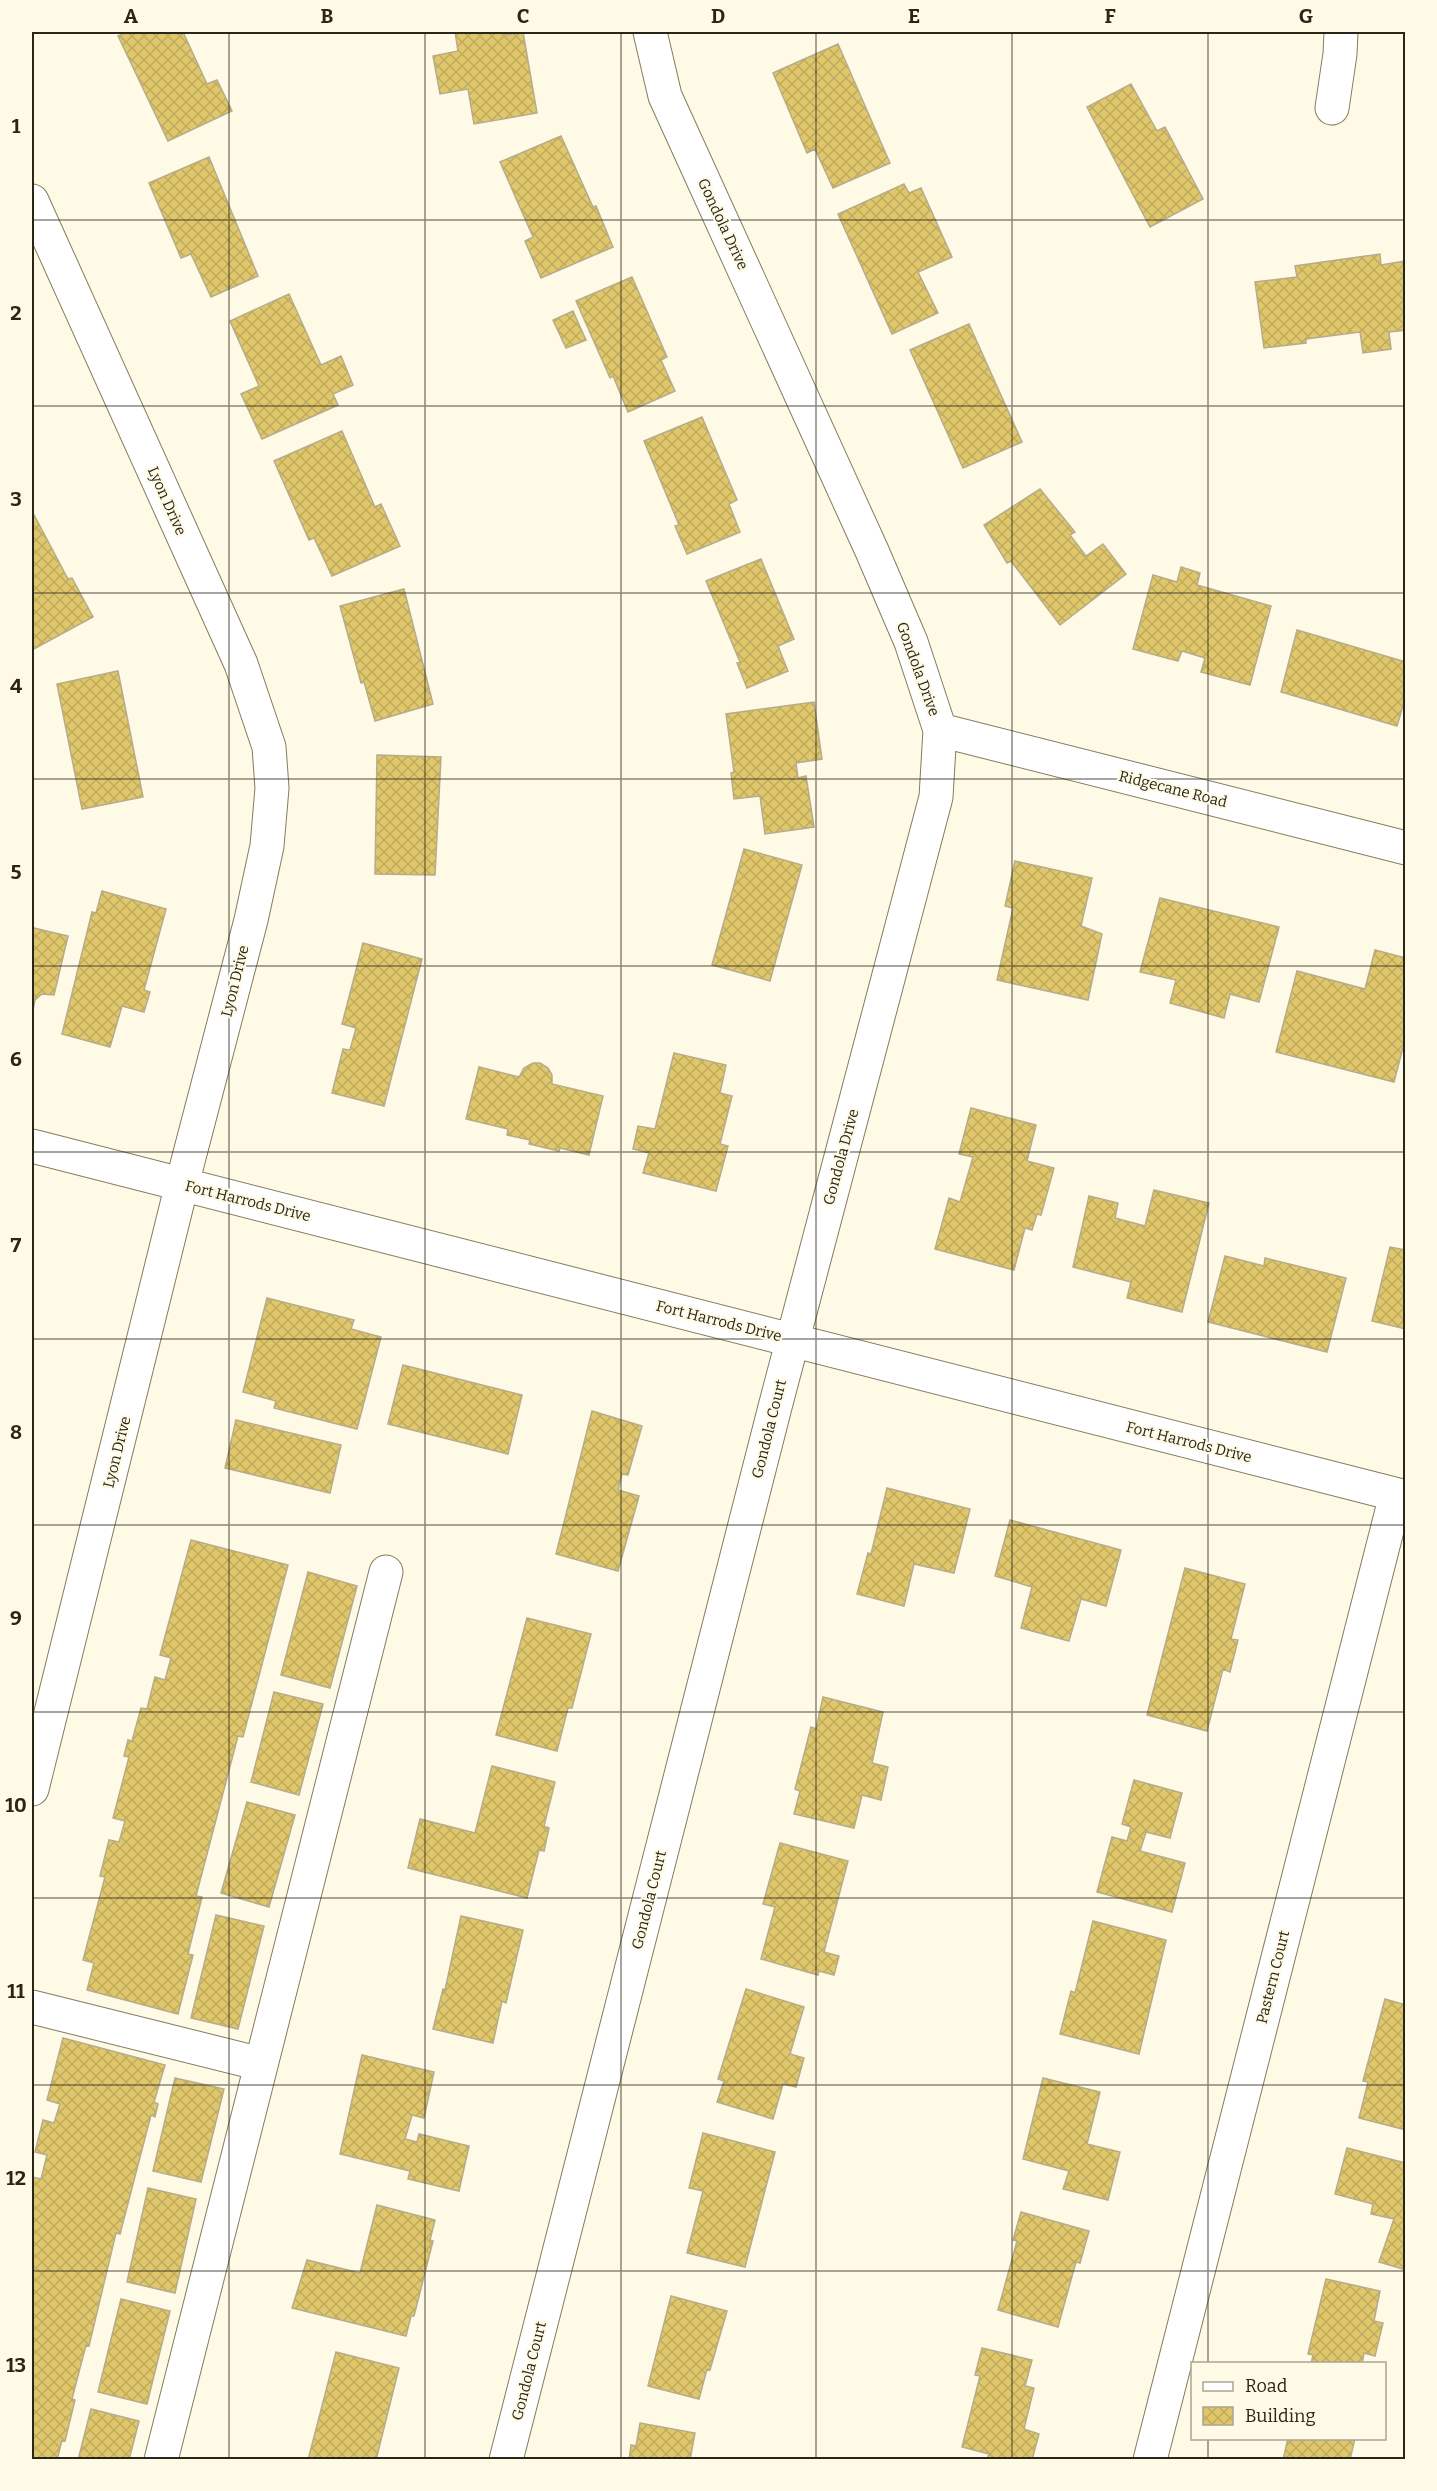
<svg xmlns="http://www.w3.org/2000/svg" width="1437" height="2491" font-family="Bitter,serif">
  <defs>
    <pattern id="building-cross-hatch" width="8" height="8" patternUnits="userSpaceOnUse" patternTransform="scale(1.5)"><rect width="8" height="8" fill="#e0c76b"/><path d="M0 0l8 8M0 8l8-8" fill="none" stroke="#c0ab5c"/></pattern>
  </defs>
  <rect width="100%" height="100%" fill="#fffae6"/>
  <path fill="url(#building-cross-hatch)" stroke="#b5ac8d" stroke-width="1.5" d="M 128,32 L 183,32 L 207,84 L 217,80 L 232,111 L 168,141 L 118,36 Z
    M 455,32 L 506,32 L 507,35 L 523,32 L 537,113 L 474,124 L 468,89 L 440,94 L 433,56 L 458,51 Z
    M 838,44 L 890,163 L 833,188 L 815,149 L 807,153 L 773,73 Z
    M 1131,84 L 1157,131 L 1165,127 L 1203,199 L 1150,227 L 1087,107 Z
    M 561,136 L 593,207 L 596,206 L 613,247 L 541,278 L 525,241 L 533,237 L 500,162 Z
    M 209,157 L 258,276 L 211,297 L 191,254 L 181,258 L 149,183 Z
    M 904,184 L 909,193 L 921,188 L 952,257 L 918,272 L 938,313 L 892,334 L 838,214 Z
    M 1380,254 L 1381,265 L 1406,261 L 1406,330 L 1389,332 L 1391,349 L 1363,353 L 1360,332 L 1306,339 L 1306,343 L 1264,348 L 1255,282 L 1297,277 L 1295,266 Z
    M 632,277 L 667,357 L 661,360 L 675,391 L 628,412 L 613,376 L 610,378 L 576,301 Z
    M 289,294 L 321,365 L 341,356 L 353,385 L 333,394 L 338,405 L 262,439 L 241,394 L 259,386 L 230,321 Z
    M 573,311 L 586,340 L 566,348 L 553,320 Z
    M 969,324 L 1022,442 L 963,468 L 910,350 Z
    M 702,417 L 737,500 L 729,504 L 740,532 L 687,554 L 675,526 L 679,525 L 644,441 Z
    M 342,431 L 375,507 L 381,504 L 400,546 L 332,576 L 314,538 L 309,540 L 274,461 Z
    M 1040,489 L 1075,532 L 1070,535 L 1086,556 L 1103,544 L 1126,574 L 1060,625 L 1011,561 L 1007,563 L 984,525 Z
    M 32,511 L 68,579 L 72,578 L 93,617 L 32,650 Z
    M 761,559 L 794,639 L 778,646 L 788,671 L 747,688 L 737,663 L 740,662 L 706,581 Z
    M 1181,567 L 1200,573 L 1197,585 L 1271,606 L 1250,685 L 1201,672 L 1205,658 L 1182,651 L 1178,661 L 1133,649 L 1153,575 L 1177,582 Z
    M 404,589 L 433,704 L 375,721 L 364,682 L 361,683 L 340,606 Z
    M 1297,630 L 1406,662 L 1406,696 L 1397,726 L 1281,692 Z
    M 118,671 L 143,797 L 82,809 L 57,684 Z
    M 814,702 L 822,759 L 796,763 L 798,778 L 806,776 L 814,827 L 765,834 L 760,796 L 734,799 L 731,773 L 734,772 L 726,714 Z
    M 377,755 L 441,757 L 435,875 L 375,874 Z
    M 744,849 L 802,865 L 770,981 L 712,965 Z
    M 1015,861 L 1092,878 L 1081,926 L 1102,934 L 1088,1000 L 997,980 L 1013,908 L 1005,906 Z
    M 102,891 L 166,909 L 144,990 L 150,992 L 144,1012 L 122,1006 L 110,1047 L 62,1034 L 92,912 L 96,913 Z
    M 1160,898 L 1279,927 L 1259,1002 L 1230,994 L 1224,1018 L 1170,1003 L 1176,980 L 1140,972 Z
    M 32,923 L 34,928 L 68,936 L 54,995 L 42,994 L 35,1000 L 32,1015 Z
    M 363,943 L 422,959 L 384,1106 L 332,1093 L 343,1049 L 350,1050 L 356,1028 L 342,1024 Z
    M 1375,950 L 1406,958 L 1406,1036 L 1394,1082 L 1276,1052 L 1297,971 L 1365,989 Z
    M 674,1053 L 726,1065 L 720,1093 L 732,1096 L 720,1144 L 728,1146 L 716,1191 L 643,1173 L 649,1153 L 633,1149 L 638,1126 L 655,1129 Z
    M 533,1063 L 540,1063 L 548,1068 L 552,1075 L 552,1084 L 603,1096 L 589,1155 L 560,1148 L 559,1151 L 529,1144 L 530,1140 L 507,1135 L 508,1129 L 466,1119 L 479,1067 L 519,1077 L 524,1068 Z
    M 971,1108 L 1036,1125 L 1027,1161 L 1054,1168 L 1041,1215 L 1037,1214 L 1032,1230 L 1025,1228 L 1014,1270 L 935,1249 L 949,1198 L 960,1202 L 973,1157 L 959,1154 Z
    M 1154,1190 L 1209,1203 L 1182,1312 L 1127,1298 L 1131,1282 L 1073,1267 L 1089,1196 L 1118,1203 L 1115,1218 L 1145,1226 Z
    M 1390,1247 L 1406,1250 L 1406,1329 L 1372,1321 Z
    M 1225,1256 L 1264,1266 L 1265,1258 L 1346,1278 L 1327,1352 L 1208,1322 Z
    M 267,1298 L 354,1320 L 351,1329 L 381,1337 L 357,1429 L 274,1408 L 276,1401 L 243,1392 Z
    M 403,1365 L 522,1395 L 508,1454 L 388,1424 Z
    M 592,1411 L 642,1426 L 628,1475 L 622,1474 L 618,1490 L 639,1496 L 618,1571 L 556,1554 Z
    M 236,1420 L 341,1445 L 330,1493 L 225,1468 Z
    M 887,1488 L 970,1509 L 954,1573 L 914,1564 L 904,1606 L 857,1594 L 868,1553 L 871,1554 Z
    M 1010,1520 L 1121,1550 L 1106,1606 L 1081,1599 L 1069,1641 L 1021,1628 L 1032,1587 L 995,1576 Z
    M 191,1540 L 288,1565 L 243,1737 L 238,1736 L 196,1896 L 202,1897 L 188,1954 L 193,1955 L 178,2014 L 87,1990 L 94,1963 L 83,1960 L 105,1877 L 100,1876 L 109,1840 L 119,1842 L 125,1821 L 113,1818 L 129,1757 L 124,1756 L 128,1740 L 132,1741 L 141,1708 L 147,1709 L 155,1677 L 165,1680 L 171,1658 L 160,1655 Z
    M 1185,1568 L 1245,1584 L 1231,1639 L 1238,1640 L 1230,1672 L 1223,1669 L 1207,1731 L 1147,1715 Z
    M 308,1572 L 357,1586 L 330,1688 L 281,1675 Z
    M 527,1618 L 591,1634 L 572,1708 L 568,1708 L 557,1751 L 496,1735 Z
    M 274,1692 L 323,1704 L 299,1795 L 251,1782 Z
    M 823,1697 L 883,1712 L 872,1763 L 888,1767 L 881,1800 L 862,1795 L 854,1828 L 794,1814 L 800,1791 L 795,1789 L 811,1727 L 816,1729 Z
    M 492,1766 L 555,1782 L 544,1826 L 549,1828 L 544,1851 L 539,1850 L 527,1898 L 408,1868 L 420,1819 L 475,1833 Z
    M 1134,1780 L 1182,1793 L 1170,1838 L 1146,1832 L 1140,1851 L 1185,1863 L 1172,1912 L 1097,1892 L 1112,1837 L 1127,1841 L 1131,1827 L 1122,1824 Z
    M 247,1802 L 295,1815 L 269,1907 L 221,1893 Z
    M 780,1843 L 848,1861 L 824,1952 L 839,1956 L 834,1975 L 819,1971 L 818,1975 L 761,1959 L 775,1907 L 763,1904 Z
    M 216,1915 L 264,1926 L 238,2029 L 191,2018 Z
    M 461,1916 L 523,1930 L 506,2003 L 502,2001 L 493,2043 L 433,2029 L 443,1989 L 445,1990 Z
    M 1093,1921 L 1166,1940 L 1139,2054 L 1060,2034 L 1071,1991 L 1075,1993 Z
    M 746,1989 L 804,2007 L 790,2054 L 804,2058 L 796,2087 L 783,2084 L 773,2119 L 717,2102 L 724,2081 L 718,2079 Z
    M 1385,1999 L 1406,2005 L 1406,2130 L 1359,2118 L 1368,2082 L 1363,2081 Z
    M 63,2038 L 165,2065 L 154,2102 L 158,2104 L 155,2117 L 151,2115 L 120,2234 L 116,2233 L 89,2346 L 86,2345 L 72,2399 L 75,2400 L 65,2441 L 62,2440 L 57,2460 L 32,2460 L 32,2177 L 41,2179 L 47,2155 L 35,2152 L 43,2120 L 54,2123 L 60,2104 L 47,2100 Z
    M 362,2055 L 434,2072 L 424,2118 L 412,2115 L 405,2139 L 417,2142 L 419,2134 L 469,2146 L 459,2191 L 408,2179 L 410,2171 L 340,2154 Z
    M 175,2078 L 224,2089 L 201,2182 L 153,2171 Z
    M 1043,2078 L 1100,2092 L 1087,2144 L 1120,2152 L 1108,2200 L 1063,2189 L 1069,2171 L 1023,2159 Z
    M 703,2133 L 775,2152 L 745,2267 L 687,2253 L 703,2191 L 689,2188 Z
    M 1347,2148 L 1406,2163 L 1406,2270 L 1379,2262 L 1394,2219 L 1371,2214 L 1373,2204 L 1335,2194 Z
    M 148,2188 L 196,2199 L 175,2293 L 127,2282 Z
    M 377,2205 L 435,2220 L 430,2240 L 433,2241 L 414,2316 L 411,2316 L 406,2336 L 292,2308 L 307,2260 L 360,2273 Z
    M 1021,2212 L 1089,2231 L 1080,2263 L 1076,2262 L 1058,2327 L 998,2310 L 1017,2241 L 1013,2240 Z
    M 1326,2279 L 1380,2291 L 1374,2321 L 1383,2323 L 1375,2356 L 1364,2353 L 1362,2364 L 1311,2364 L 1313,2355 L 1308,2354 Z
    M 671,2296 L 727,2311 L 710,2370 L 707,2369 L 699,2399 L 648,2386 Z
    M 121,2299 L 170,2311 L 147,2404 L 98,2392 Z
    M 982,2348 L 1032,2360 L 1025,2386 L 1034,2388 L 1024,2429 L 1039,2434 L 1032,2460 L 987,2460 L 989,2454 L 962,2447 L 980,2376 L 975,2375 Z
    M 336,2352 L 399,2368 L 376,2460 L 308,2460 Z
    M 91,2409 L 139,2421 L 129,2460 L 78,2460 Z
    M 640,2423 L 695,2433 L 690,2460 L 629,2460 L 631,2445 L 636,2446 Z
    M 1288,2438 L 1355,2438 L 1350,2460 L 1283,2460 Z"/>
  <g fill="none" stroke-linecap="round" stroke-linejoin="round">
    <g stroke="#847c5e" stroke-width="35">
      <path id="minor" d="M 1332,108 L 1340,54 L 1341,32
        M 32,201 L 241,664 L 269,747 L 272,788 L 267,846 L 251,920 L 182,1184 L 32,1789
        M 940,730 L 1406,848
        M 32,1146 L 1406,1497
        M 32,2007 L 261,2064
        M 161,2460 L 386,1572
        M 506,2460 L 775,1407 L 936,797 L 940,730 L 911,642 L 872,551 L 665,96 L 650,32
        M 1150,2460 L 1396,1495"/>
    </g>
    <use href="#minor" stroke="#fff" stroke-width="33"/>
  </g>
  <path fill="none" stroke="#292619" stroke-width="1.5" stroke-opacity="0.55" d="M 229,32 L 229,2460M 425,32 L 425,2460M 621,32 L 621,2460M 816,32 L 816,2460M 1012,32 L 1012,2460M 1208,32 L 1208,2364M 32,220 L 1406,220M 32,406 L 1406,406M 32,593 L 1406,593M 32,779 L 1406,779M 32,966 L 1406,966M 32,1152 L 1406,1152M 32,1339 L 1406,1339M 32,1525 L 1406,1525M 32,1712 L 1406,1712M 32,1898 L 1406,1898M 32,2085 L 1406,2085M 32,2271 L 1406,2271M 1208,2438 L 1208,2460"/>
  <g text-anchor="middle" stroke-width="4.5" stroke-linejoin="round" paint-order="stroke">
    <g font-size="15" fill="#292619" stroke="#fffae6">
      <text transform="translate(723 224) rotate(65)" y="5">Gondola Drive</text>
      <text transform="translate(167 501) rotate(66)" y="5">Lyon Drive</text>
      <text transform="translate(918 669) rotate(70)" y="5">Gondola Drive</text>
      <text transform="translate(1173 789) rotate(14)" y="5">Ridgecane Road</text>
      <text transform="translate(235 981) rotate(-76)" y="5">Lyon Drive</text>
      <text transform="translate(841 1157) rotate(-75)" y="5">Gondola Drive</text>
      <text transform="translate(248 1201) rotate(14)" y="5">Fort Harrods Drive</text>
      <text transform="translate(719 1321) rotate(14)" y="5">Fort Harrods Drive</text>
      <text transform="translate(769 1429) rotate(-76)" y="5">Gondola Court</text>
      <text transform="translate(1189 1442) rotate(14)" y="5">Fort Harrods Drive</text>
      <text transform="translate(117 1452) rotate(-76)" y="5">Lyon Drive</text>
      <text transform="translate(649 1900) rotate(-76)" y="5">Gondola Court</text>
      <text transform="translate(1273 1977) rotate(-76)" y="5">Pastern Court</text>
      <text transform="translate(529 2371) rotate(-76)" y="5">Gondola Court</text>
    </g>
  </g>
  <rect width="1437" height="2491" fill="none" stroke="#fffae6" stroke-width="66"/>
  <rect x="1191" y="2362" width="195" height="78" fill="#fffae6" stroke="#a9a594" stroke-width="1.5"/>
  <rect x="1203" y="2382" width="30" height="9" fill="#ffffff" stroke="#a9a594" stroke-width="1.5"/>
  <text x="1245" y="2392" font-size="18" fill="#292619">Road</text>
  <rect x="1203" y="2407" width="30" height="18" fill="url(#building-cross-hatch)" stroke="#a9a594" stroke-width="1.5"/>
  <text x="1245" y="2422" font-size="18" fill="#292619">Building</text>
  <rect x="33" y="33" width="1371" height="2425" fill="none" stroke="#292619" stroke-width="2"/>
  <g font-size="20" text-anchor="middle" font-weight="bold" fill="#292619">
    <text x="131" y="23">A</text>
    <text x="327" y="23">B</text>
    <text x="523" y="23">C</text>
    <text x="718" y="23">D</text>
    <text x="914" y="23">E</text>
    <text x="1110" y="23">F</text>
    <text x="1306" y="23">G</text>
    <text x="16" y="133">1</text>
    <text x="16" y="320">2</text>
    <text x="16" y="506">3</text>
    <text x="16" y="693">4</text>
    <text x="16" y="879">5</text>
    <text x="16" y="1066">6</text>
    <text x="16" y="1252">7</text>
    <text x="16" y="1439">8</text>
    <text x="16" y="1625">9</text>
    <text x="16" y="1812">10</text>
    <text x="16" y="1998">11</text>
    <text x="16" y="2185">12</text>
    <text x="16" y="2372">13</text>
  </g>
</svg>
